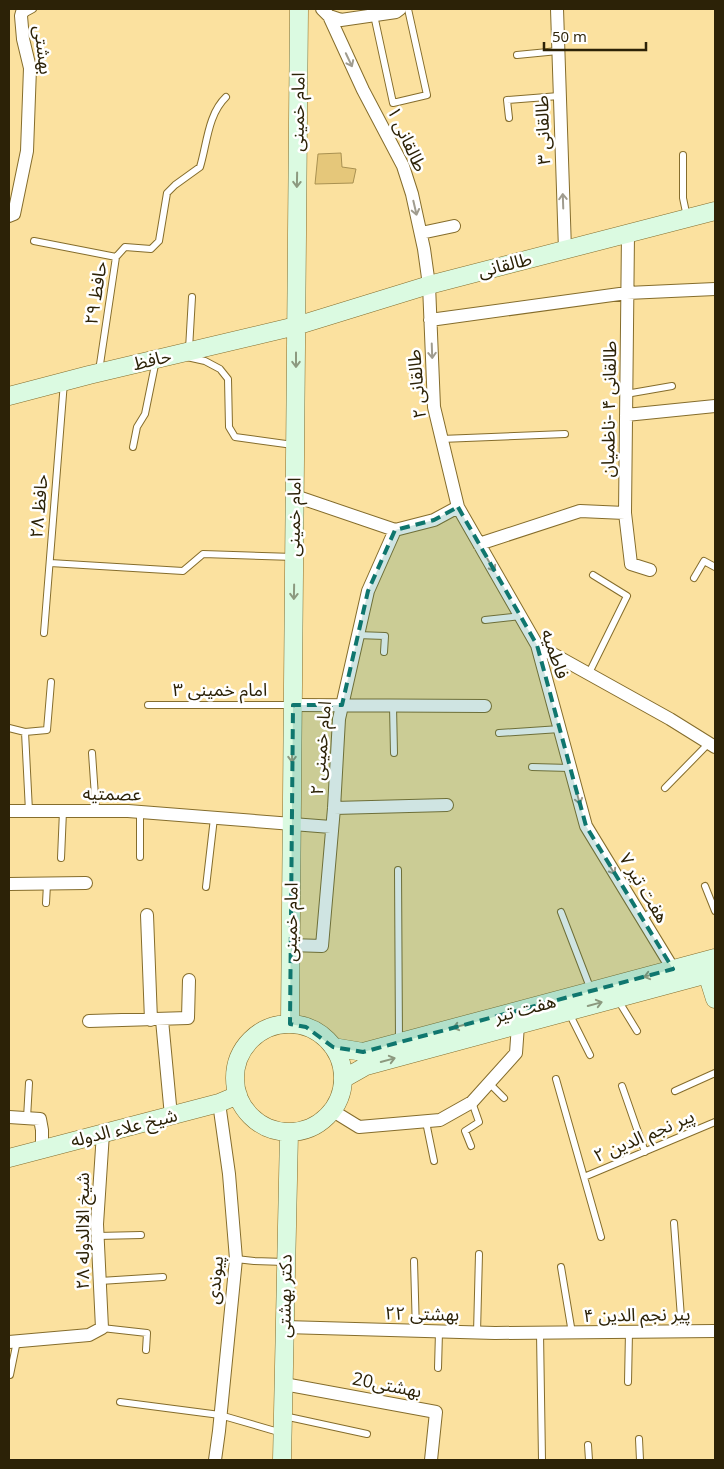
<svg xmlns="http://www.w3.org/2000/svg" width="724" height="1469" font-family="'Open Sans','Noto Sans Arabic',sans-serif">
  <rect width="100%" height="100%" fill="#fbe19f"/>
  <path fill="#e5c77a" stroke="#a99151" d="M 341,153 L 342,167 L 356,169 L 353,183 L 315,184 L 318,154 Z"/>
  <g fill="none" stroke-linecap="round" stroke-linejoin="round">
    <g stroke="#856d2c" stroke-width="8">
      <path id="lane" d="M 22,15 L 33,9
        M 374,15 L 393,103 L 427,95 L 408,9
        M 517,55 L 558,51
        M 509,118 L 507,100 L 559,96
        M 683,155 L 683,198 L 687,217
        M 34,241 L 116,257
        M 189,349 L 192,297
        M 187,357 L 205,361 L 220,369 L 228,379 L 229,427 L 235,437 L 293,445
        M 99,371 L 116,257 L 125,247 L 151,249 L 159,241 L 167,193 L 175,185 L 200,167 C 207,144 208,114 226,97
        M 626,394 L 672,386
        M 441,439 L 565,434
        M 133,447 L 137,427 L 145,414 L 156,360
        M 50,563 L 183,571 L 203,554 L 294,557
        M 694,578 L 704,561 L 715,567
        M 485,620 L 521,616
        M 44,633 L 64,382
        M 357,635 L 385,636 L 384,652
        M 588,675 L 627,596 L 593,575
        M 148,705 L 291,705
        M 393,706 L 394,753
        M 9,728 L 25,732 L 29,811
        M 25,732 L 47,730 L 51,682
        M 499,733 L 560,729
        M 92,753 L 96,811
        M 532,767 L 570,768
        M 665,788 L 709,743
        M 140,857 L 140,812
        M 61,858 L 63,811
        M 398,870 L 399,1041
        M 705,886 L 715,911
        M 206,887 L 214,818
        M 46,903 L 47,884
        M 561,912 L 591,990
        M 642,918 L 658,908
        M 618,1000 L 637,1031
        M 569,1013 L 590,1055
        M 556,1079 L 601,1237
        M 489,1083 L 504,1098
        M 622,1086 L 645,1152
        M 675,1091 L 715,1073
        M 27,1118 L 29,1083
        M 426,1122 L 434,1161
        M 471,1146 L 465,1131 L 479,1122 L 472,1102
        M 584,1177 L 715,1122
        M 674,1223 L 682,1331
        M 97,1236 L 141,1235
        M 236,1259 L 254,1261 L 285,1262
        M 414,1261 L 416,1332
        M 561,1267 L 572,1333
        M 100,1281 L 163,1277
        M 102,1328 L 147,1333 L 146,1350
        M 477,1333 L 479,1254
        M 540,1333 L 542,1460
        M 438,1368 L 439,1332
        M 10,1375 L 17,1341
        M 628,1382 L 629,1332
        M 120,1402 L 220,1415 L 282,1433
        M 284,1416 L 367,1434
        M 639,1439 L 640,1460
        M 588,1445 L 589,1460"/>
    </g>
    <g stroke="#856d2c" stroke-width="14">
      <path id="street" d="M 322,9 L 329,16 L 341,20 L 396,12 L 400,9
        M 557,9 L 565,250
        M 329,16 L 363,90 L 403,166 L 412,194 L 424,249 L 429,285 L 434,407 L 458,507 L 537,645 L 586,826 L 673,969
        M 9,216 L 14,214 L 27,151 L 30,68 L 23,39 L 21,16 L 23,9
        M 421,233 L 454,226
        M 628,234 L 625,513 L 631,564 L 650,570
        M 430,320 L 627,293 L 715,289
        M 626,415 L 715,406
        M 295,496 L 395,530
        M 395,530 L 434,520 L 458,507
        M 479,544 L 580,511 L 625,513
        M 537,645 L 670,719 L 715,747
        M 293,705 L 485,706
        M 334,808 L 447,805
        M 9,811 L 128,811 L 331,827
        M 9,884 L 86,883
        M 147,915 L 151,1020
        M 290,945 L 322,946 L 334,808 L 339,719 L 368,591 L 395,530
        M 162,1020 L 171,1116
        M 89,1021 L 188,1018 L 189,980
        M 333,1111 L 359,1127 L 440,1120 L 472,1102 L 516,1053 L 518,1025
        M 9,1117 L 40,1119 L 42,1130 L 42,1149
        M 285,1327 L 495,1333 L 715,1331
        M 9,1342 L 89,1335 L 102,1328 L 97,1224 L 103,1133
        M 284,1384 L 436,1412 L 431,1460
        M 215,1460 L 219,1431 L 236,1259 L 229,1174 L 219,1103"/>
    </g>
    <g stroke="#856d2c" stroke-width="19">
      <path id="secondary" d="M 9,396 L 89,375 L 296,326 L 429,285 L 715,211
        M 704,964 L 715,999
        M 290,1024 L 299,9
        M235 1078a54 54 0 1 1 108 0a54 54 0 1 1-108 0Z
        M 333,1047 L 363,1052 L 715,958
        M 343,1079 L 366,1066 L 715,972
        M 9,1158 L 219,1103 L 238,1095
        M 282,1460 L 289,1133"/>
    </g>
    <use href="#lane" stroke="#fff" stroke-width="6"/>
    <use href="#street" stroke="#fff" stroke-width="12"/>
    <use href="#secondary" stroke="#dbfae1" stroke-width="18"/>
  </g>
  <defs><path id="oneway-shaft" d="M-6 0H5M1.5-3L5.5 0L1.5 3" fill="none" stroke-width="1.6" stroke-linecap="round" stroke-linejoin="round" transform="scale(1.25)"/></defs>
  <g stroke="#a09c8f">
    <use href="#oneway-shaft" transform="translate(349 60) rotate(65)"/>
    <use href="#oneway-shaft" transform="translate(563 201) rotate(-92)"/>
    <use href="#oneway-shaft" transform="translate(415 208) rotate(77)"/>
    <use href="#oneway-shaft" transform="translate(432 351) rotate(88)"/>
    <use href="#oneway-shaft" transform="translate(491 565) rotate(60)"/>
    <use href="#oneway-shaft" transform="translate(578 797) rotate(75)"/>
    <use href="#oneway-shaft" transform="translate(611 868) rotate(59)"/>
  </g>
  <g stroke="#8c997f">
    <use href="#oneway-shaft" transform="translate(297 180) rotate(91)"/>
    <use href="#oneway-shaft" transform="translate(296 360) rotate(90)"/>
    <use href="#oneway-shaft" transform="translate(294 592) rotate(91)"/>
    <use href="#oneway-shaft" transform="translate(292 755) rotate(90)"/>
    <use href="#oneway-shaft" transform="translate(651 975) rotate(165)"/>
    <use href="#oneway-shaft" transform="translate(595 1004) rotate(-15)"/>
    <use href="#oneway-shaft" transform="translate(460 1026) rotate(165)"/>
    <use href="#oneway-shaft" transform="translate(388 1060) rotate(-15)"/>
  </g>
  <path fill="#0f766e" fill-opacity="0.2" stroke="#0f766e" stroke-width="4" stroke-dasharray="10 6" stroke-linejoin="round" d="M 458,507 L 537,645 L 586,826 L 673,969 L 363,1052 L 333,1047 L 306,1027 L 290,1024 L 293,705 L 342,705 L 368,591 L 395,530 L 434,520 Z"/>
  <g text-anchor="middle" stroke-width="5" stroke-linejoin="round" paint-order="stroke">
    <g font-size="18" fill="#2c2207" stroke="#fff">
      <text transform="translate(43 50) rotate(83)" y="6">بهشتی</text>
      <text transform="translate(298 112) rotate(-89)" y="6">امام خمینی</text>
      <text transform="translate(543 130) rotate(-92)" y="6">طالقانی ۳</text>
      <text transform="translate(407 139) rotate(65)" y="6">طالقانی ۱</text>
      <text transform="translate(505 265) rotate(-14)" y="6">طالقانی</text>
      <text transform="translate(96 293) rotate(-81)" y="6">حافظ ۲۹</text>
      <text transform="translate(152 360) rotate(-13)" y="6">حافظ</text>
      <text transform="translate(417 384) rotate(-95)" y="6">طالقانی ۲</text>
      <text transform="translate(609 409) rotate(-89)" y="6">طالقانی ۴ -ناظمیان</text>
      <text transform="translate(39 506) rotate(-85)" y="6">حافظ ۲۸</text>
      <text transform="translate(294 517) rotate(-89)" y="6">امام خمینی</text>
      <text transform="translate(555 654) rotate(71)" y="6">فاطمیه</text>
      <text x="220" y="696">امام خمینی ۳</text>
      <text transform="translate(321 748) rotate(-85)" y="6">امام خمینی ۲</text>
      <text transform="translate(112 794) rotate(1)" y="6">عصمتیه</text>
      <text transform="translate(644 888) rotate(59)" y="6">هفت تیر ۷</text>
      <text transform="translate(291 922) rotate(-89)" y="6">امام خمینی</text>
      <text transform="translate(525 1009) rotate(-15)" y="6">هفت تیر</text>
      <text transform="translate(124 1128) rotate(-14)" y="6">شیخ علاء الدوله</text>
      <text transform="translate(644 1136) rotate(-23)" y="6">پیر نجم الدین ۲</text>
      <text transform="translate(83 1231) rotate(-90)" y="6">شیخ الاالدوله ۲۸</text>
      <text transform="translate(215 1280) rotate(-85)" y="6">پیوندی</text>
      <text transform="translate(285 1296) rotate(-89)" y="6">دکتر بهشتی</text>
      <text transform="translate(422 1314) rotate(1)" y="6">بهشتی ۲۲</text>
      <text transform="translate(637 1315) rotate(-1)" y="6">پیر نجم الدین ۴</text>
      <text transform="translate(387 1385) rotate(11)" y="6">بهشتی20</text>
    </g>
  </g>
  <rect width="724" height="1469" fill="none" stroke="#2c2207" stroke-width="20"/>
  <path d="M544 42v8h102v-8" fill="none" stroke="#2c2207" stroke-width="2.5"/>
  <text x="552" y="42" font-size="15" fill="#2c2207" stroke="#ffffff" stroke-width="4" paint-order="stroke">50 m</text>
</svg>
